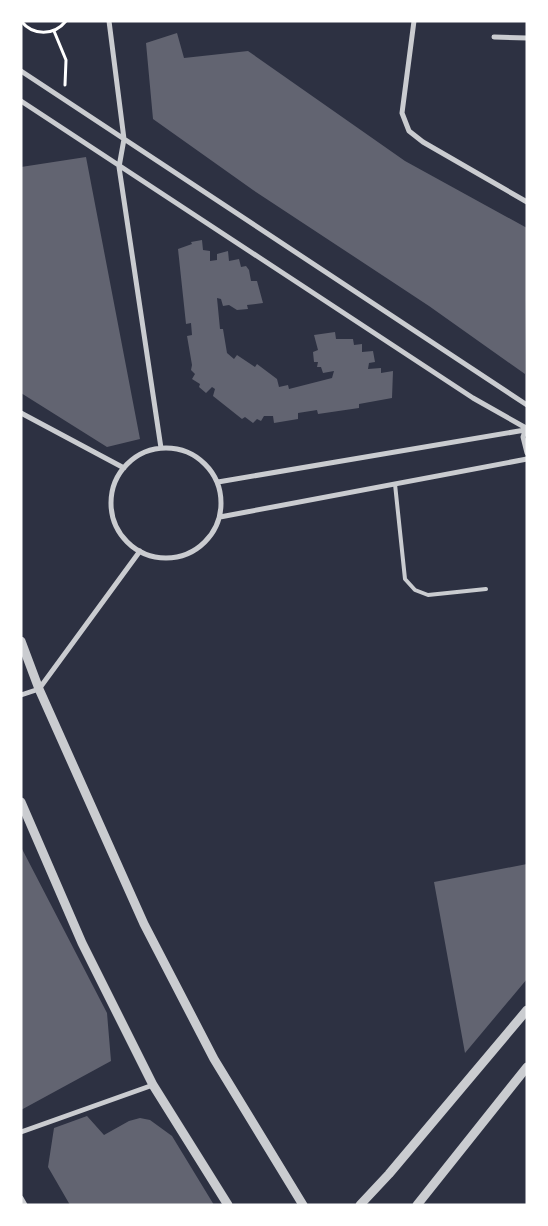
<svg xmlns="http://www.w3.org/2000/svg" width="548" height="1226" font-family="'Public Sans',sans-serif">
  <rect width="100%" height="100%" fill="#2d3142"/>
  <path fill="#626471" d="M 177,33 L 184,58 L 248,51 L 405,161 L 527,228 L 525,374 L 429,306 L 253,190 L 153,119 L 146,43 Z
    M 86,157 L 140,439 L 107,447 L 21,393 L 21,167 Z
    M 202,240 L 203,250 L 210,251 L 210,261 L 217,260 L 217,254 L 228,251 L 229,261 L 239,259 L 241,267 L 246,266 L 249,270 L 251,281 L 257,281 L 263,303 L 247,305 L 248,309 L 237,310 L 229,305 L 223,306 L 221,299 L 217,298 L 220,329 L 223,329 L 227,353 L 234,359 L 237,355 L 255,367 L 257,364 L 277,379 L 279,387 L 288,385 L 289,389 L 332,378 L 334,371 L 323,373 L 321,367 L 317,367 L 318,362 L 314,362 L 313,352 L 318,350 L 314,335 L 335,332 L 336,339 L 353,339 L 354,345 L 362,344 L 362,352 L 373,351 L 375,362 L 369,363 L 368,369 L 381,368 L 381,373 L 393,371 L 392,398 L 359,404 L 359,408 L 318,414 L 317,410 L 298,413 L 298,419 L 274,423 L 273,416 L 264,416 L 261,421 L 257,419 L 253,423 L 245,417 L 242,419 L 213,396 L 215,389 L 212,387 L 206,393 L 199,387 L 200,384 L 192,379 L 195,374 L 191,370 L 192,365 L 187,336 L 192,335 L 191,323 L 186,324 L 178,249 L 192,244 L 191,242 Z
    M 21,847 L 107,1013 L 111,1061 L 21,1110 Z
    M 527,864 L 527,979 L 465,1053 L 434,882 Z
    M 87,1116 L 104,1135 L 129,1121 L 140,1118 L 150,1120 L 172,1136 L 214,1205 L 70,1205 L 48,1167 L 54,1128 Z"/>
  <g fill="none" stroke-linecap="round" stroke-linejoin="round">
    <path stroke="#fff" stroke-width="3" d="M 21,21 C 33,36 54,36 66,21
      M 54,31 L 66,60 L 65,85"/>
    <path stroke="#caccd0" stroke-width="4" d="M 395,484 L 405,579 L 415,590 L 428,595 L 486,589"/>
    <path stroke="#caccd0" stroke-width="5" d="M 109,21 L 124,139 L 119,167 L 161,448
      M 414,21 L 402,113 L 409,131 L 423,142 L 527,202
      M 494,37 L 527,38
      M 21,71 L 527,405
      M 21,101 L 473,398 L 526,428
      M 21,413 L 124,468
      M 526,428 L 523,437 L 527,453
      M111 503a55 55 0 1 1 110 0a55 55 0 1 1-110 0Z
      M 218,482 L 525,430
      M 220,517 L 527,459
      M 21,695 L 39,689 L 140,551
      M 21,1132 L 153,1085
      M 21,1198 L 25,1205"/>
    <path stroke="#caccd0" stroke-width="9" d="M 21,641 L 39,689 L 144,924 L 214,1059 L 303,1205
      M 21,802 L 82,943 L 153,1085 L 228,1205
      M 360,1205 L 389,1174 L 527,1010
      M 417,1205 L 527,1067"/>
  </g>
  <rect width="548" height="1226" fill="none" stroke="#ffffff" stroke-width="45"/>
</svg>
